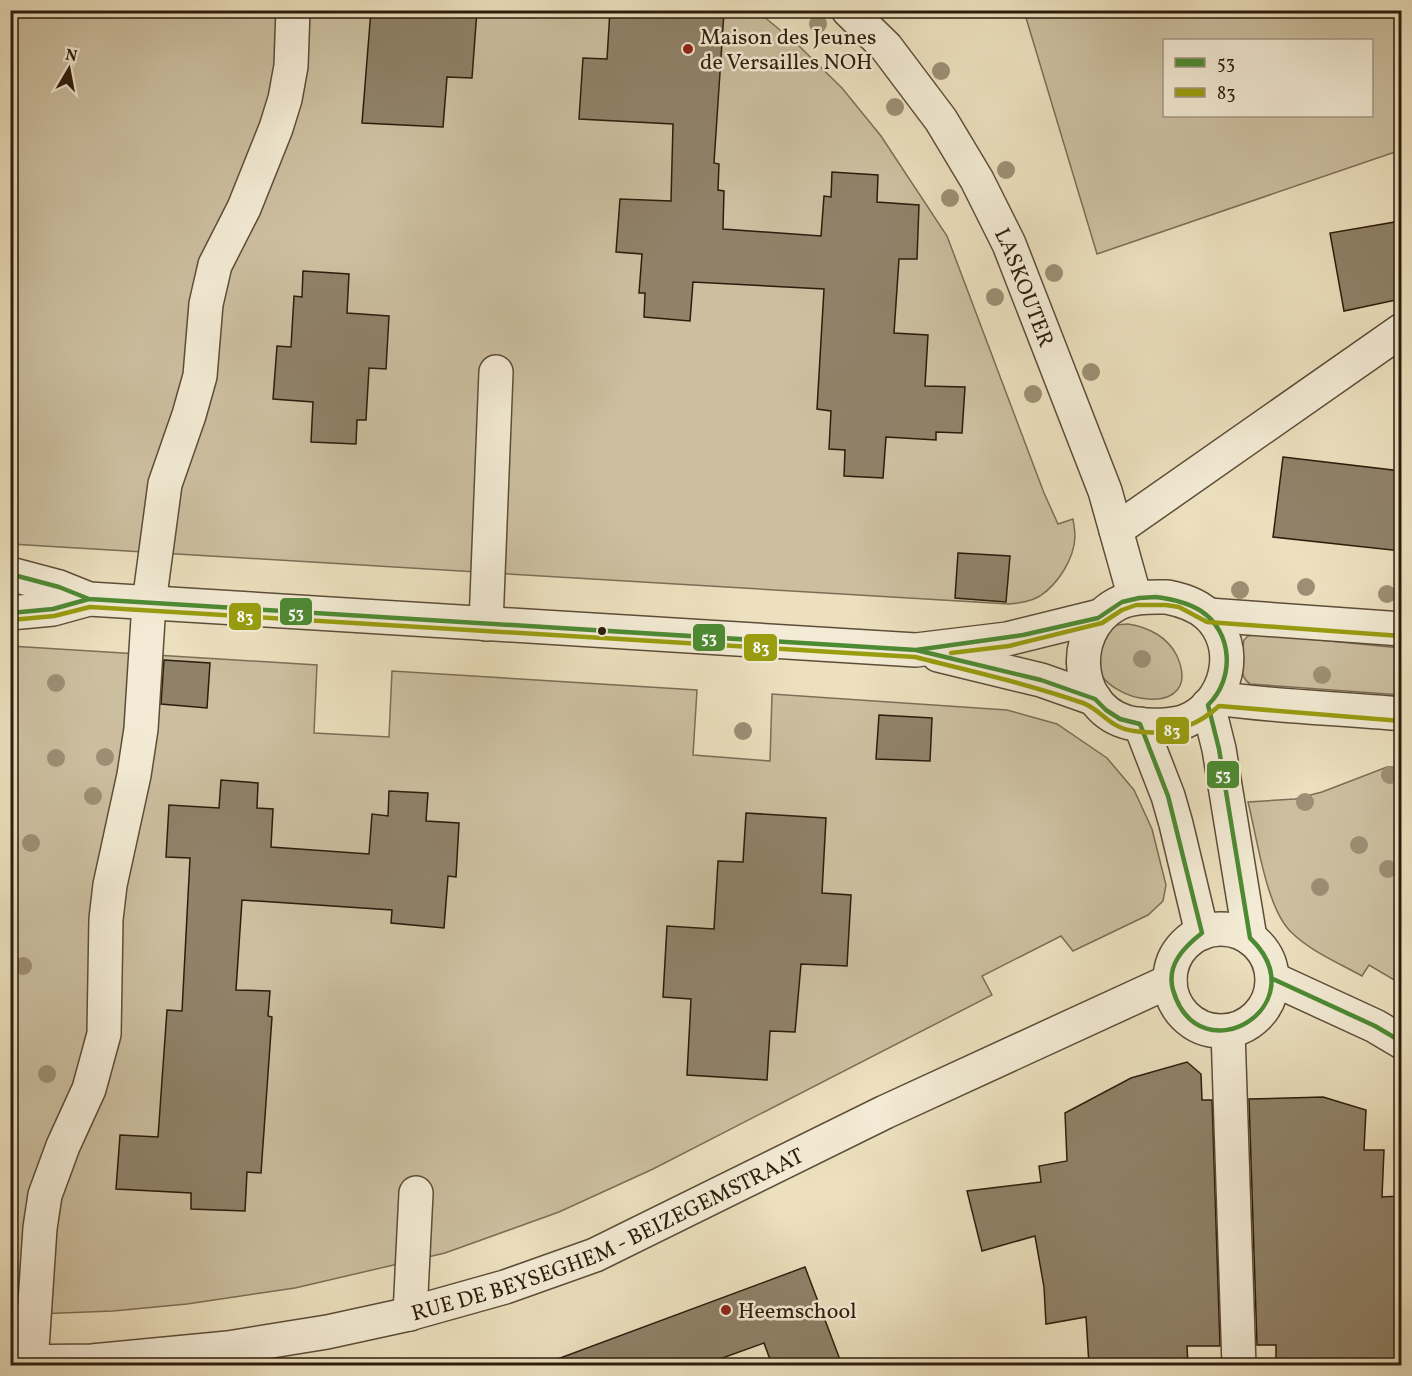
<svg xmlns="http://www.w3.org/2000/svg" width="1412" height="1376" font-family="Vollkorn,serif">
  <rect width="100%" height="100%" fill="#ece0be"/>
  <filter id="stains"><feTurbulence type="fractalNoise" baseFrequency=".00333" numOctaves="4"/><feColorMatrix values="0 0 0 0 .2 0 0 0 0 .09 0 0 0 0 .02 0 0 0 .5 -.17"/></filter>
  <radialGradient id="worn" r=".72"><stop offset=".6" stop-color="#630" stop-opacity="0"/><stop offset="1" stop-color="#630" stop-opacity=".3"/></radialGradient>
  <path fill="#ccbfa0" stroke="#7c6e56" stroke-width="1.5" fill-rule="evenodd" d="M 10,11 L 757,11 L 797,44 L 842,88 L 881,136 L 947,236 L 1044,493 L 1058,524 L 1073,519 C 1074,525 1075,531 1075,537 C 1074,559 1058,584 1040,596 C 1030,602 1019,603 1009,604 L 11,544 Z
    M 1024,11 L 1401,11 L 1401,150 L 1097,254 ZM 1372,40 L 1372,116 L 1164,116 L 1164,40 Z
    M 1128,624 C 1148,627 1168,637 1177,656 C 1205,719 1105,706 1096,663 C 1095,655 1097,644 1098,635 L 1115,625 Z
    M 1258,634 L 1401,648 L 1401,695 L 1250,684 C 1237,676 1242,653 1244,640 L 1248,636 Z
    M 10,646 L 317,665 L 314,733 L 389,737 L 392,671 L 697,690 L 693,755 L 770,761 L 772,694 L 1007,710 L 1057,724 L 1107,758 L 1134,790 L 1152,829 L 1166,885 L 1163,901 L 1148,915 L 1073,951 L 1061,936 L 982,976 L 992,995 L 653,1169 L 559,1212 L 445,1253 L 295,1288 L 187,1304 L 113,1311 L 11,1315 Z
    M 1387,767 L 1401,767 L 1401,984 L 1369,965 L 1362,976 C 1339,963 1310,951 1291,932 C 1266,908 1257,837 1248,802 L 1295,799 L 1322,792 Z"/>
  <path fill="#908269" stroke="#2d1c0c" stroke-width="1.5" d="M 371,10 L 477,10 L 472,78 L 447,77 L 443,127 L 362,123 Z
    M 610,10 L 724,12 L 714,163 L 719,164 L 718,190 L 724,191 L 723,229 L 821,236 L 824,196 L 831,197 L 832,172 L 878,175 L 877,202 L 919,205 L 917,259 L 899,259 L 894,333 L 928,335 L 925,386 L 965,387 L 962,433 L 936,432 L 936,440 L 886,437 L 883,478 L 844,476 L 845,450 L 829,449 L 831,411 L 817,409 L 824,289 L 693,282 L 690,321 L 644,317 L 645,293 L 639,293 L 642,254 L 616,252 L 620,199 L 671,201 L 673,124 L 579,119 L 583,58 L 607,59 Z
    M 1401,221 L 1401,299 L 1344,311 L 1330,233 Z
    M 303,271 L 349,274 L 347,313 L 389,316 L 386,369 L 369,368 L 366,420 L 357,420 L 356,444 L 311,442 L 313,402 L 273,399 L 277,346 L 291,347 L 294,296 L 302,297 Z
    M 1283,457 L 1401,471 L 1401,551 L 1273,537 Z
    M 958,553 L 1010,556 L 1006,602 L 955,598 Z
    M 164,660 L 210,663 L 207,708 L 161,704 Z
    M 879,715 L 932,718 L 930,761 L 876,759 Z
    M 221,780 L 258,783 L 257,808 L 273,809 L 271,847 L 369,854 L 372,814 L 388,816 L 389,791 L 428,793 L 426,821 L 459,823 L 456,877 L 448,876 L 444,928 L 391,923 L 392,910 L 242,900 L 236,990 L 270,991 L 268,1016 L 272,1017 L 261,1173 L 247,1172 L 245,1211 L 191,1209 L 191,1193 L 116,1189 L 120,1135 L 158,1137 L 167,1010 L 182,1011 L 190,858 L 166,857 L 169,805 L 219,808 Z
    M 746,813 L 826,818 L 822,893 L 851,895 L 847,966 L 801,964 L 795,1032 L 770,1031 L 767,1080 L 687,1075 L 691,999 L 663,997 L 667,926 L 714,929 L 718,861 L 743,862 Z
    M 1187,1062 L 1201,1074 L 1202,1100 L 1212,1100 L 1220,1346 L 1187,1346 L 1188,1365 L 1089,1365 L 1086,1317 L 1046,1324 L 1044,1287 L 1035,1236 L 982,1251 L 967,1191 L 1041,1182 L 1039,1166 L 1067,1161 L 1065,1113 L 1131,1078 Z
    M 1323,1097 L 1366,1110 L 1364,1150 L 1384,1150 L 1382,1197 L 1401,1196 L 1401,1365 L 1276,1365 L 1276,1345 L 1257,1345 L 1249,1099 Z
    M 805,1267 L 842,1365 L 772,1365 L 764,1343 L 703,1365 L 552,1365 L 552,1361 Z"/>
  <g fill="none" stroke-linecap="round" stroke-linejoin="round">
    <g stroke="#5d4d38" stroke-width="36">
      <g id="minor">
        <path id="s1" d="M 848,10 L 886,47 L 941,120 L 977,180 L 1009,244 L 1105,491 L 1135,598"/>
        <path d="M 1116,530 L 1402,330"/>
        <path d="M 10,574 L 59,587 L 89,599 L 916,650 L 1007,639 L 1100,616"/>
        <path d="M 1167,597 C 1182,600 1196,604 1208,615 C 1242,647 1227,704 1186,721 C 1172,726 1151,726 1136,724 C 1075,716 1065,632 1117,604 C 1132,596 1150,597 1167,597 Z"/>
        <path d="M 10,613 L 53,609 L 89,599"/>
        <path d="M 1208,615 L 1402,629"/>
        <path d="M 486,624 L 496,372"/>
        <path d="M 938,655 L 1041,680 L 1095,699"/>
        <path d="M 1216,698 C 1277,707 1339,708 1402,714"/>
        <path d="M 1208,705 L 1219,749 L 1250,938"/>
        <path d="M 1140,724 L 1168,796 L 1176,824 L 1202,933"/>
        <circle cx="1221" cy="980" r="51"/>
        <path d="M 1273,979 L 1375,1026 L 1402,1042"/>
        <path d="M 1228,1031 L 1239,1366"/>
        <path d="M 410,1314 L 416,1193"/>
        <path id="s2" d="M 11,1362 L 92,1361 L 228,1348 L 327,1332 L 405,1315 L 505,1287 L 595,1255 L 885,1112 L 1170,981"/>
        <path d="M 31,1363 L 40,1228 L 45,1195 L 63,1146 L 89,1089 L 104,1034 L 106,919 L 110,885 L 134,775 L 141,729 L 149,603 L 165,484 L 189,415 L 200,376 L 206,304 L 215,265 L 244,208 L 276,128 L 285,99 L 291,66 L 293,10"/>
      </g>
    </g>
    <use href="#minor" stroke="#f3ebd5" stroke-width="33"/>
    <g stroke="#f3ebd5" stroke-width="9">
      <path id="bus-1" d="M 10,574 L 59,587 L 89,599
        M 1156,597 C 1172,599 1187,602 1201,611 C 1233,632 1235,679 1208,705 L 1219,749 L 1250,938 C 1320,1005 1199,1078 1173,990 C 1166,965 1184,947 1202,933 L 1168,796 L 1140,724 L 1120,719 L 1106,710 L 1095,699 L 1041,680 L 916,650 L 1023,635 L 1098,618 L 1122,602 L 1139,598 Z
        M 89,599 L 916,650
        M 10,613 L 53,609 L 89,599
        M 1273,979 L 1375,1026 L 1402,1042"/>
    </g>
    <g stroke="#f3ebd5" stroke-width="9">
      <path id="bus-2" d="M 11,620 L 54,616 L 90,607 L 915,657 C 971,671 1028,684 1083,703 C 1102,710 1109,728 1134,731 C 1166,736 1195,728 1219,706 L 1401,721
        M 951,653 L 1009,646 L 1102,623 L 1122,610 L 1136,605 L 1166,605 L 1179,607 L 1207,622 L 1401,636"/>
    </g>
    <use href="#bus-1" stroke="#4c8b33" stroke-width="4.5"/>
    <use href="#bus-2" stroke="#999d0f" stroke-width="4.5"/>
  </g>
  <g fill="#9d8f74">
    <circle cx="818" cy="24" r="9"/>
    <circle cx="941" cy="71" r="9"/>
    <circle cx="895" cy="107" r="9"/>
    <circle cx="1006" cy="170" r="9"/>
    <circle cx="950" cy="198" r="9"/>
    <circle cx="1054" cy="273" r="9"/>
    <circle cx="995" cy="297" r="9"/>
    <circle cx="1091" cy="372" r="9"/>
    <circle cx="1033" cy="394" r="9"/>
    <circle cx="1306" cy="587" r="9"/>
    <circle cx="1240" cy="590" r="9"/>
    <circle cx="1387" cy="594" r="9"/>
    <circle cx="1142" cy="659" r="9"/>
    <circle cx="1322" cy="675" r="9"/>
    <circle cx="56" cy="683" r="9"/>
    <circle cx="743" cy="731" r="9"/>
    <circle cx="105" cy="757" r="9"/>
    <circle cx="56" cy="758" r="9"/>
    <circle cx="1390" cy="775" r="9"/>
    <circle cx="93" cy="796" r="9"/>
    <circle cx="1305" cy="802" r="9"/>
    <circle cx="31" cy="843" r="9"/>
    <circle cx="1359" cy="845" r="9"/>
    <circle cx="1388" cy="869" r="9"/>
    <circle cx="1320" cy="887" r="9"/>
    <circle cx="23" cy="966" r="9"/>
    <circle cx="47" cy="1074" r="9"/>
  </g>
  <g fill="#8f2418" stroke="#f3ebd5" stroke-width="2">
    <circle cx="688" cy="49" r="6"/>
    <circle cx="726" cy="1310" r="6"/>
  </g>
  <circle fill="#2d1c0c" stroke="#f3ebd5" stroke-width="2" cx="602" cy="631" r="5"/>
  <g text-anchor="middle" stroke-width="5" stroke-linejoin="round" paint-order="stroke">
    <g font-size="22" fill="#2d1c0c" stroke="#f3ebd5" text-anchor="start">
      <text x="700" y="44">Maison des Jeunes<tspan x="700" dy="25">de Versailles NOH</tspan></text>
      <text x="738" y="1318">Heemschool</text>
    </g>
    <g font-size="22" fill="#2d1c0c" stroke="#f3ebd5">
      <text dy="8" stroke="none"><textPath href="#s1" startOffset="332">LASKOUTER</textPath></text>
      <text dy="8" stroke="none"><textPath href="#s2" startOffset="616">RUE DE BEYSEGHEM - BEIZEGEMSTRAAT</textPath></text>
    </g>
  </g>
  <g stroke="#f3ebd5" stroke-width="2">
    <rect x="279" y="597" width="34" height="29" rx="6" fill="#4c8b33"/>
    <rect x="228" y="602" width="34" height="29" rx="6" fill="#999d0f"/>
    <rect x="692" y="623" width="34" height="29" rx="6" fill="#4c8b33"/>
    <rect x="743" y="633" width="35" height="29" rx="6" fill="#999d0f"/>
    <rect x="1155" y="716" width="35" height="29" rx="6" fill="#999d0f"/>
    <rect x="1206" y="760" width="34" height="29" rx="6" fill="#4c8b33"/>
  </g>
  <g font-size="16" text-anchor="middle" font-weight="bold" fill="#fff">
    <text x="296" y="618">53</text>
    <text x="245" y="622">83</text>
    <text x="709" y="643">53</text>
    <text x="761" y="653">83</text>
    <text x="1172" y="736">83</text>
    <text x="1223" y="780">53</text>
  </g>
  <rect width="1412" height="1376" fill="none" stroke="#ece0be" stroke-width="36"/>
  <rect x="12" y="12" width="1388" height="1352" fill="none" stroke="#2d1c0c" stroke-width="3"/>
  <rect x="18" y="18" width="1376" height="1340" fill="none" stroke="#2d1c0c" stroke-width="1.5"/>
  <rect x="1163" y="39" width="210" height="78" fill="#f3ebd5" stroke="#a49885" stroke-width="1.5"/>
  <rect x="1175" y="58" width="30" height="9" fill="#4c8b33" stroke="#a49885" stroke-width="1.5"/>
  <text x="1217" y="69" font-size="18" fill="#2d1c0c">53</text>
  <rect x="1175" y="88" width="30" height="9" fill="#999d0f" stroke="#a49885" stroke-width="1.5"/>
  <text x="1217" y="99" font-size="18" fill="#2d1c0c">83</text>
  <g transform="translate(69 69) rotate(10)" stroke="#f3ebd5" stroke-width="4.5" paint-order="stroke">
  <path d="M0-4.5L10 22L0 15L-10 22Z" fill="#2d1c0c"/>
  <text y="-9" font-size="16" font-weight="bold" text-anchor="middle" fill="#2d1c0c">N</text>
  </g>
  <rect width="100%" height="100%" filter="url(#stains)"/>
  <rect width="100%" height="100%" fill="url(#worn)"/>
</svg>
